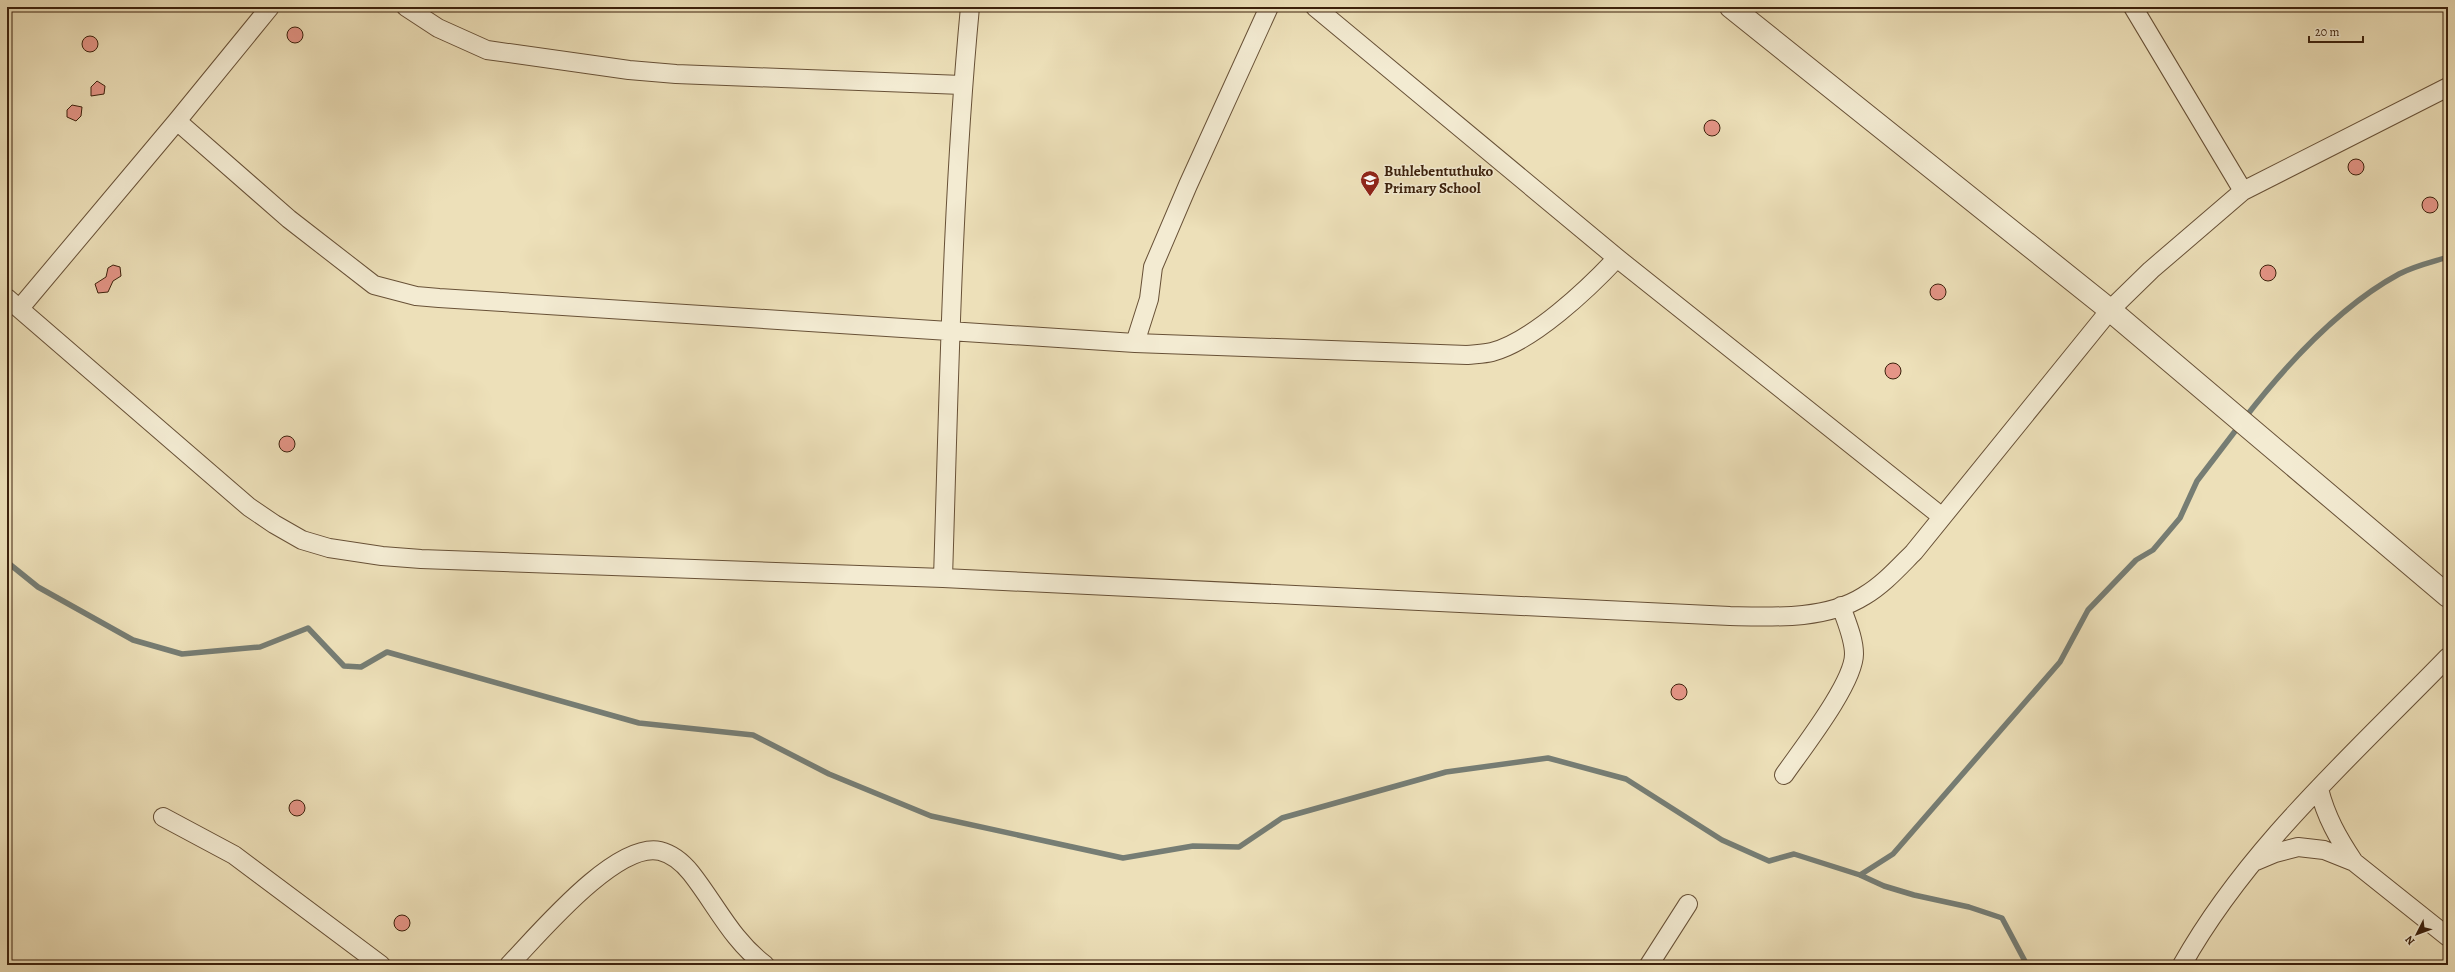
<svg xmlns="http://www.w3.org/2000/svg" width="2455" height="972" font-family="Alegreya,serif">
  <rect width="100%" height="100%" fill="#ede0b9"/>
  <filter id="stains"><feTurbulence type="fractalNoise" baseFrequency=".005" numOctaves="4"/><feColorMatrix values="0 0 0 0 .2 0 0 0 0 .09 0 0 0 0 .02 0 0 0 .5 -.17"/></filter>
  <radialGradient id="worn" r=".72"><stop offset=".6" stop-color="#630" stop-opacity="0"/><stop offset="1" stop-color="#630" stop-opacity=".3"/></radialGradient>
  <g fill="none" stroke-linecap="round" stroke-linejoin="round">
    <path stroke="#767d74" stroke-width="5.5" d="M 2244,419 C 2285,366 2340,306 2399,274 C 2414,266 2432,262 2448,257
      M 7,562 L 38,587 L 133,640 L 182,654 L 260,647 L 308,628 L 344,666 L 361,667 L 387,652 L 639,723 L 753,735 L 829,774 L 931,816 L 1123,858 L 1193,846 L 1239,847 L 1282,818 L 1446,772 L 1548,758 L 1626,779 L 1722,840 L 1769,861 L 1794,854 L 1860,875 L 1884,886 L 1914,895 L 1969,907 L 2002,918 L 2027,965
      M 1860,875 L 1893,854 L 2060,662 L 2088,610 L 2136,560 L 2153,550 L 2180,518 L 2197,481 L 2239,426"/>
  </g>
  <path fill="#e59587" stroke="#3c210c" d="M287 35a8 8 0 1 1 16 0a8 8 0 1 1-16 0Z
    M82 44a8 8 0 1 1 16 0a8 8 0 1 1-16 0Z
    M 97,81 L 105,86 L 104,94 L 91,96 L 91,87 Z
    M 72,105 L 82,107 L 81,116 L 76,121 L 67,117 L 67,110 Z
    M1704 128a8 8 0 1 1 16 0a8 8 0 1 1-16 0Z
    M2348 167a8 8 0 1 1 16 0a8 8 0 1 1-16 0Z
    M2422 205a8 8 0 1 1 16 0a8 8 0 1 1-16 0Z
    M 113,265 L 120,267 L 121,276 L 113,281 L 108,292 L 98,293 L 95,284 L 106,277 L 108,268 Z
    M2260 273a8 8 0 1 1 16 0a8 8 0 1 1-16 0Z
    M1930 292a8 8 0 1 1 16 0a8 8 0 1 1-16 0Z
    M1885 371a8 8 0 1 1 16 0a8 8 0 1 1-16 0Z
    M279 444a8 8 0 1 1 16 0a8 8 0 1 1-16 0Z
    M1671 692a8 8 0 1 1 16 0a8 8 0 1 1-16 0Z
    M289 808a8 8 0 1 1 16 0a8 8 0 1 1-16 0Z
    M394 923a8 8 0 1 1 16 0a8 8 0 1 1-16 0Z"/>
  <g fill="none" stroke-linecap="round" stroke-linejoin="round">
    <g stroke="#685137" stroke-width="20">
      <path id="minor" d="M 406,7 L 438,28 L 487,50 L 629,70 L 676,74 L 962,85
        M 1315,7 L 1617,258 L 1941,516
        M 2133,7 L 2243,191
        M 177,121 L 289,219 L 374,285 L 416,296 L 439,298 L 1135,343 L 1467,355 C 1475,354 1484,354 1492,352 C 1533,341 1588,289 1617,258
        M 7,298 L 249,507 L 274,524 L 302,540 L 329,548 L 382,556 L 421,559 L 943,578 L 1730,616 C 1773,617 1826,620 1864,596 C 1883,585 1899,567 1914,552 L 2110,310 L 2151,270 L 2243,191 L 2448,87
        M 20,308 L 177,121 L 270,7
        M 1135,343 L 1149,299 L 1153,267 L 1188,185 L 1269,7
        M 943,578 C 949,387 952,196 970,7
        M 1784,775 C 1802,749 1854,683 1854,654 C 1854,638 1846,621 1841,606
        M 2319,789 C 2326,817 2338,838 2354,862
        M 163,817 L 234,855 L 381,965
        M 2256,861 L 2275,853 L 2298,847 L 2324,850 L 2354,862 L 2448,937
        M 509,965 C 538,935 616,841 660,851 C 672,854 683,863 691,873 C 717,906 731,939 765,965
        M 1649,965 L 1688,904
        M 2182,965 C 2248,847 2355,753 2448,657"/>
    </g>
    <g stroke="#685137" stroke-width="24">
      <path id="tertiary" d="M 1731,7 L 2110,310 L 2448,596"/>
    </g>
    <use href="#minor" stroke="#f3ebd2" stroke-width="18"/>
    <use href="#tertiary" stroke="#f3ebd2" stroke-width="22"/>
  </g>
  <defs>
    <g id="school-pin" transform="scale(1)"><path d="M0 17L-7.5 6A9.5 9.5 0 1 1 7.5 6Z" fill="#8f2418" stroke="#f3ebd2"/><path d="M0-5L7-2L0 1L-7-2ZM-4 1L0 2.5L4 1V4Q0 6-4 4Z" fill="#fff"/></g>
  </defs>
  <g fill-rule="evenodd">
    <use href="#school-pin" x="1370" y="180"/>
  </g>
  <g text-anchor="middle" stroke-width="3" stroke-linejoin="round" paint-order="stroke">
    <g font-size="15" font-weight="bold" fill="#3c210c" stroke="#f3ebd2" text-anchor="start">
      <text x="1384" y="176">Buhlebentuthuko<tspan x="1384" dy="17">Primary School</tspan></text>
    </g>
  </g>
  <rect width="2455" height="972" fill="none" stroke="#ede0b9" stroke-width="24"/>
  <rect x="8" y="8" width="2439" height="956" fill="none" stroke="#3c210c" stroke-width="2"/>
  <rect x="12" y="12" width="2431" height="948" fill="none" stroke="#3c210c"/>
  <g transform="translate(2417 934) rotate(228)" stroke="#f3ebd2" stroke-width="3" paint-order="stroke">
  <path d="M0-3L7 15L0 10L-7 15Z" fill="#3c210c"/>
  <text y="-6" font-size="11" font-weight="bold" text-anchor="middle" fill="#3c210c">N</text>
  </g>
  <path d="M2309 36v6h54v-6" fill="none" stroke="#3c210c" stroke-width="2"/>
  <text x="2315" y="36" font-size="12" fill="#3c210c" stroke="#f3ebd2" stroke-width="3" paint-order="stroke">20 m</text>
  <rect width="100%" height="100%" filter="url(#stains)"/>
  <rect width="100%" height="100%" fill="url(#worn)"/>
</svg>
